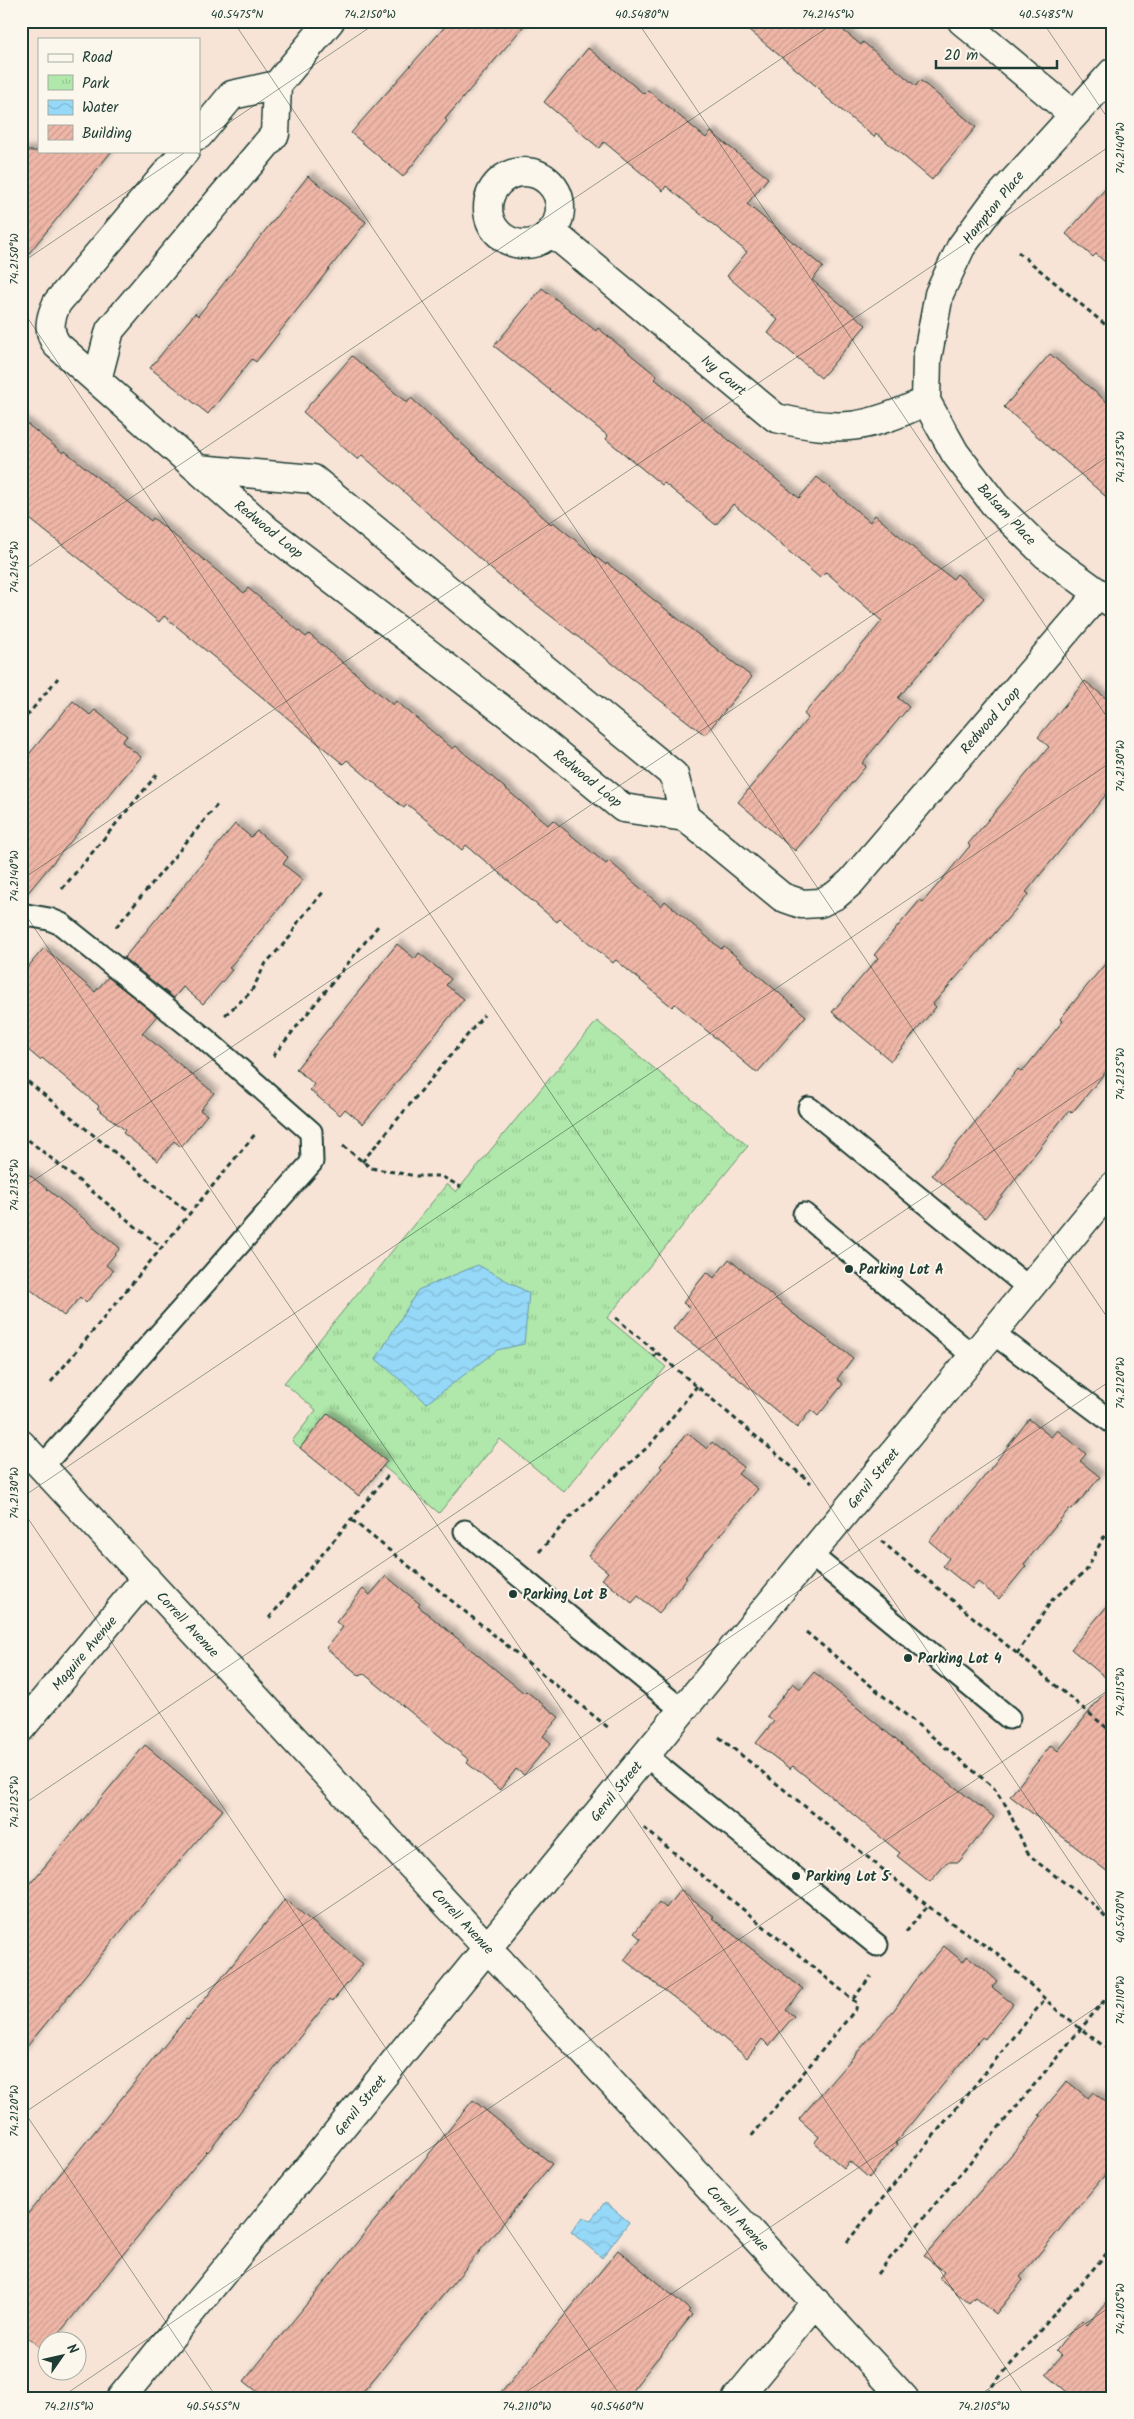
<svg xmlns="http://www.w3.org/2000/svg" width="1134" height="2419" font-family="Kalam,sans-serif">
  <defs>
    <pattern id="park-tufts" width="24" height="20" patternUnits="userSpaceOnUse" patternTransform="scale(1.25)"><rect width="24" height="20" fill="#b0e7aa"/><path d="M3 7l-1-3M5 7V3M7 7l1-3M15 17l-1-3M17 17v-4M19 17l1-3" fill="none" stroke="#97c793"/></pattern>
    <pattern id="water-waves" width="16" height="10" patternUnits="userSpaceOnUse" patternTransform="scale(1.25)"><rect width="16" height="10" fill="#96d8f8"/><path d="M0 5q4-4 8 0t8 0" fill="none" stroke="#81bad5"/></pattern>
    <pattern id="building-hatch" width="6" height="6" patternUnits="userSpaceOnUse" patternTransform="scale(1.25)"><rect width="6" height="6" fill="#efb6a7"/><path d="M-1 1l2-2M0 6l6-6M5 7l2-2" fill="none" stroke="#cc9d90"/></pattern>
    <filter id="shadow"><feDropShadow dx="4.5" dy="-4.5" stdDeviation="2.5" flood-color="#0004"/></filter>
  </defs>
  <rect width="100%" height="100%" fill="#f7e4d7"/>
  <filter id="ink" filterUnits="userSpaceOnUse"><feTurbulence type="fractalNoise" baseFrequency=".02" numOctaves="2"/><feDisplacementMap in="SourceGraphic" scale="10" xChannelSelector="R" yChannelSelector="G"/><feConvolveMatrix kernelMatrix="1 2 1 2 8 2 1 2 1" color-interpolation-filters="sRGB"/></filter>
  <g filter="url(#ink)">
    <path fill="url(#park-tufts)" stroke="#68926f" d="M 597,1021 L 748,1146 L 607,1318 L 666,1367 L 564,1492 L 500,1439 L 439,1513 L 383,1466 L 359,1496 L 292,1441 L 316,1410 L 284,1383 L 447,1184 L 456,1192 Z"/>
    <path fill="url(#water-waves)" stroke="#669aaa" d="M 478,1265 L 529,1293 L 524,1344 L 497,1350 L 427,1403 L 376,1359 L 418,1290 Z
      M 605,2202 L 629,2222 L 602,2258 L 571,2232 L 583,2217 L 590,2221 Z"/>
    <path fill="url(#building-hatch)" stroke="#1f3d34" filter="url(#shadow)" d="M 450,21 L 528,21 L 445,119 L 447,121 L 403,177 L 351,133 Z
      M 738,21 L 832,21 L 861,45 L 863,42 L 916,86 L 920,80 L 976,127 L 932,180 L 876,133 L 874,137 L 847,115 L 821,93 L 822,91 Z
      M 588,48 L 644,94 L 648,90 L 706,138 L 711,132 L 768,178 L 747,204 L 823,267 L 812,280 L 866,325 L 821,378 L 768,333 L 778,320 L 727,276 L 747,252 L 666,186 L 663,191 L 604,142 L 599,148 L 544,102 Z
      M 21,151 L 112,151 L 21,263 Z
      M 308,176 L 366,222 L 256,362 L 252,359 L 208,414 L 150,368 L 195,313 L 198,316 Z
      M 1113,180 L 1113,269 L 1096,254 L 1093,257 L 1066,234 Z
      M 542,288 L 596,331 L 598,328 L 657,376 L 655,379 L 799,498 L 817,477 L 870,522 L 875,515 L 931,563 L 953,579 L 957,574 L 984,598 L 898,698 L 909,707 L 862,763 L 866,766 L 795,851 L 738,802 L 808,718 L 804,714 L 882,621 L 826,572 L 820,578 L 733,504 L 716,525 L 664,483 L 662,485 L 606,439 L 608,436 L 494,346 Z
      M 1050,354 L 1113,407 L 1113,503 L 1004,407 Z
      M 352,356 L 407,403 L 411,398 L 551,524 L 553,522 L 606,565 L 607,563 L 752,677 L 705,735 L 499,576 L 362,455 L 358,460 L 303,412 Z
      M 21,419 L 63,453 L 65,451 L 151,521 L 153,518 L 244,593 L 248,588 L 306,637 L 309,634 L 393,705 L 396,701 L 453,749 L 456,746 L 548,825 L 553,820 L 606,864 L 609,861 L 661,906 L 665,901 L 721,949 L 724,946 L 806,1016 L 757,1073 L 675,1004 L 672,1007 L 616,960 L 613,963 L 560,919 L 557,922 L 466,845 L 462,850 L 407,804 L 404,808 L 347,760 L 343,764 L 164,616 L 159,622 L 21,512 Z
      M 1085,681 L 1113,704 L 1113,786 L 1026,892 L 1029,894 L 933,1004 L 936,1007 L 891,1061 L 832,1012 L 878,958 L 874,955 L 920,900 L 923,902 L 945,876 L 970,846 L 968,844 L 1049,747 L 1038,737 Z
      M 73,701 L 90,715 L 95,710 L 127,736 L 122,742 L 141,757 L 21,901 L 21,764 Z
      M 235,824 L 251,837 L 257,831 L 288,857 L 283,864 L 303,880 L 229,968 L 232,970 L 203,1004 L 183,987 L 174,998 L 124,958 Z
      M 397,944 L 415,959 L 419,953 L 451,979 L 446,985 L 464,999 L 363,1124 L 345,1109 L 340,1115 L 324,1102 L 310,1090 L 314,1084 L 296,1069 Z
      M 44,948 L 95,992 L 108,977 L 157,1016 L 142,1033 L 214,1093 L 200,1110 L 207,1115 L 181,1147 L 174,1141 L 158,1161 L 123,1133 L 125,1130 L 97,1108 L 99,1106 L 42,1058 L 40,1060 L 21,1044 L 21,975 Z
      M 1113,954 L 1113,1063 L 1072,1113 L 1069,1110 L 985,1218 L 932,1175 L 1018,1069 L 1022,1072 L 1042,1047 L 1063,1021 L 1060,1019 Z
      M 21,1168 L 120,1248 L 106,1265 L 113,1271 L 99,1287 L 86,1303 L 80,1297 L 64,1316 L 21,1282 Z
      M 729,1259 L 790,1311 L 853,1358 L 837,1379 L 843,1384 L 818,1416 L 811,1410 L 797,1428 L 737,1378 L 673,1329 L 690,1308 L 683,1303 L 694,1288 L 707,1272 L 714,1278 Z
      M 328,1413 L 387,1461 L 359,1496 L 300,1448 Z
      M 1029,1419 L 1051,1437 L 1057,1430 L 1071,1441 L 1086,1454 L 1080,1461 L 1100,1477 L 1072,1510 L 1069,1509 L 1024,1564 L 1026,1566 L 999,1599 L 978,1582 L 972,1589 L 958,1578 L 943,1566 L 949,1558 L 929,1541 L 980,1482 Z
      M 687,1433 L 707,1449 L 712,1442 L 728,1455 L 744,1467 L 738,1474 L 758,1489 L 685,1577 L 687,1578 L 659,1613 L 638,1596 L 632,1603 L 602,1579 L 608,1572 L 588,1556 L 662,1468 L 660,1466 Z
      M 386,1576 L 420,1604 L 418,1606 L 524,1693 L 526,1691 L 559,1717 L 543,1736 L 551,1743 L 524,1775 L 516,1769 L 500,1790 L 467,1763 L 469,1760 L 363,1673 L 360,1676 L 326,1648 L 343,1627 L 336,1622 L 363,1589 L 370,1595 Z
      M 1113,1599 L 1113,1876 L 1010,1796 L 1051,1745 L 1058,1751 L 1112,1683 L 1071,1649 Z
      M 814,1672 L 930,1768 L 994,1817 L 959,1862 L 947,1862 L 930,1882 L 897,1856 L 900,1853 L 855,1816 L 793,1766 L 790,1769 L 756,1743 L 774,1721 L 767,1716 L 793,1683 L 800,1689 Z
      M 145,1745 L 223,1810 L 148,1898 L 21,2054 L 21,1895 Z
      M 680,1890 L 714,1917 L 712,1918 L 803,1989 L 786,2010 L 794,2016 L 782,2030 L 769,2046 L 762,2039 L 747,2058 L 688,2008 L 624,1960 L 641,1939 L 634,1933 L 659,1902 L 666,1908 Z
      M 285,1899 L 363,1964 L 333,2001 L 330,1999 L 208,2152 L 207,2151 L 52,2342 L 48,2342 L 44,2351 L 21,2332 L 21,2222 L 186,2019 L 188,2020 Z
      M 944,1946 L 963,1962 L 967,1956 L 984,1969 L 997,1981 L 992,1987 L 1013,2004 L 985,2039 L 982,2037 L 895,2143 L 897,2144 L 869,2178 L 849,2161 L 844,2168 L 814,2143 L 819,2137 L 799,2119 L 894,2010 L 915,1980 Z
      M 1067,2081 L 1088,2098 L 1093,2092 L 1113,2108 L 1113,2165 L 1020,2277 L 1023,2280 L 996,2314 L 975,2297 L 969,2303 L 954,2291 L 939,2278 L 944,2272 L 924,2256 L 1019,2146 L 1041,2116 L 1039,2115 Z
      M 473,2100 L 552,2164 L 358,2398 L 265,2398 L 244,2381 Z
      M 618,2250 L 690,2310 L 688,2312 L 692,2315 L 626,2398 L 497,2398 Z
      M 1113,2295 L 1113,2398 L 1074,2398 L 1046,2374 L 1061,2356 L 1056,2351 L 1070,2333 L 1082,2320 L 1087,2325 Z"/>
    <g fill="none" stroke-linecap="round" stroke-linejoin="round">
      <g stroke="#1f3d34" stroke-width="25">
        <path id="lane" d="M 21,914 L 49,919 L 61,924 L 204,1038 L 311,1132 L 312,1162 L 42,1467
          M 809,1108 L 1029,1288
          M 804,1214 L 973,1356
          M 993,1333 L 1113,1423
          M 465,1531 L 682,1710
          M 810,1554 L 1009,1718
          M 645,1755 L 877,1945"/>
      </g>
      <g stroke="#1f3d34" stroke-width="31">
        <path id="street" d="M 962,21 L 1074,115
          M 199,135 L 232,95 L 277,85
          M 185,151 L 57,303 C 50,318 47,331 57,345 L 267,530 L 517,721 L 623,808 L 685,817 L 782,897 L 802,904 L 820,903 L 836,895 L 851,882 L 1099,593
          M488 208a36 36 0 1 1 72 0a36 36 0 1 1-72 0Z
          M 552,232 L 776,418 C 841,433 867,429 926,401
          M 97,380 L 110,330 L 275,134 L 277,85 L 330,21
          M 926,401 L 927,359 L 939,294 L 961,247 L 992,205 L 1113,72
          M 926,401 L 955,453 L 995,505 L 1046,555 L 1112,603
          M 198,469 L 313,479 L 674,775 L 685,817
          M 21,1444 L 904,2398
          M 21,1728 L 146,1578
          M 121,2398 L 488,1947 L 1113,1186
          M 737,2398 L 816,2302"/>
      </g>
      <path stroke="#1f3d34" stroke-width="3" stroke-dasharray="5 4" stroke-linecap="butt" d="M 1018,252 L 1113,331
        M 21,723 L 58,678
        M 62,889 L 159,772
        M 116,927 L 217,805
        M 225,1015 L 251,992 L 266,963 L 290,937 L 298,922 L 325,890
        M 273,1056 L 378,926
        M 21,1076 L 189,1213
        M 21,1134 L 161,1247
        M 343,1146 L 371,1168 L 416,1176 L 441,1176 L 461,1187
        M 362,1162 L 484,1015
        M 616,1318 L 811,1483
        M 654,1357 L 657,1353
        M 51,1382 L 256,1133
        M 352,1520 L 610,1729
        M 881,1541 L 1113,1733
        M 539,1552 L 571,1516 L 650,1445 L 697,1386
        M 269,1618 L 390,1473
        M 806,1632 L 993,1787 L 1007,1807 L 1027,1852 L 1037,1862 L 1094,1905 L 1113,1926
        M 1017,1654 L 1052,1600 L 1086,1571 L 1103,1538 L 1113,1528
        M 719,1737 L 938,1914 L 998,1954 L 1061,2014 L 1113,2053
        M 644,1828 L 857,2003 L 856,2009 L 750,2138
        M 906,1932 L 928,1906
        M 853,1999 L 871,1976
        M 847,2242 L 1045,1999
        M 877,2274 L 1113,1990
        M 986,2393 L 1113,2246"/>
      <use href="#lane" stroke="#fbf7ec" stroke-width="21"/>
      <use href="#street" stroke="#fbf7ec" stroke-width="28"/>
    </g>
  </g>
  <path fill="none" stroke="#1f3d34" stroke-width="1" stroke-opacity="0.45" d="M 233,21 L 1113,1326M 637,21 L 1113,726M 1042,21 L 1113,126M 199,143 L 379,21M 21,263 L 187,151M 21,308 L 1113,1926M 21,572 L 837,21M 21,880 L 1113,144M 21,908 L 1026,2398M 21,1189 L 1113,453M 21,1498 L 1113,761M 21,1508 L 622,2398M 21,1806 L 1113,1070M 21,2107 L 217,2398M 21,2115 L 1113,1379M 60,2398 L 1113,1687M 517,2398 L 1113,1996M 975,2398 L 1113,2305"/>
  <g fill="#1f3d34" stroke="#fbf7ec" stroke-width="2">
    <circle cx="849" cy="1269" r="5"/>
    <circle cx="513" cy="1594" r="5"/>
    <circle cx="908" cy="1658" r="5"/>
    <circle cx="796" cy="1876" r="5"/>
  </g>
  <g text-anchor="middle" stroke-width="4" stroke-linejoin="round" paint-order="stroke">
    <g font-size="14" fill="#1f3d34" stroke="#fbf7ec">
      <text transform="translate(993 207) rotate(-51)" y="5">Hampton Place</text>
      <text transform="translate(724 375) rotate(40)" y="5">Ivy Court</text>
      <text transform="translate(1007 514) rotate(47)" y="5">Balsam Place</text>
      <text transform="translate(269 529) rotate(39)" y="5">Redwood Loop</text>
      <text transform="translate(990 720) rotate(-49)" y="5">Redwood Loop</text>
      <text transform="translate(588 778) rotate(39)" y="5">Redwood Loop</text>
      <text transform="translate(873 1478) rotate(-51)" y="5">Gervil Street</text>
      <text transform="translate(188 1624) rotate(47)" y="5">Correll Avenue</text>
      <text transform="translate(84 1653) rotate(-50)" y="5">Maguire Avenue</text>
      <text transform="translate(616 1791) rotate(-51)" y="5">Gervil Street</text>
      <text transform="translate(463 1921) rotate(47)" y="5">Correll Avenue</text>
      <text transform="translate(360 2105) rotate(-51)" y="5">Gervil Street</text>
      <text transform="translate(738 2218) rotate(47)" y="5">Correll Avenue</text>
    </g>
    <g font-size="14" font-weight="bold" fill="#1f3d34" stroke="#fbf7ec" text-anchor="start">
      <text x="859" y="1274">Parking Lot A</text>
      <text x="523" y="1599">Parking Lot B</text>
      <text x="918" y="1663">Parking Lot 4</text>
      <text x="806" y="1881">Parking Lot 5</text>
    </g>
  </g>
  <rect width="1134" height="2419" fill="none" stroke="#fbf7ec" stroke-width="55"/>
  <rect x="38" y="38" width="162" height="115" fill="#fbf7ec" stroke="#a3ada2"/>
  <rect x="48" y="54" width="25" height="8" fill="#fbf7ec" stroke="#a3ada2"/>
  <text x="82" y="62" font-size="15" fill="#1f3d34">Road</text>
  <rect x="48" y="75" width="25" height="15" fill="url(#park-tufts)" stroke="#a3ada2"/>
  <text x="82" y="88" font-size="15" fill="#1f3d34">Park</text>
  <rect x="48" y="100" width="25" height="15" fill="url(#water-waves)" stroke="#a3ada2"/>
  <text x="82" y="112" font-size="15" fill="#1f3d34">Water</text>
  <rect x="48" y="125" width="25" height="15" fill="url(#building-hatch)" stroke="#a3ada2"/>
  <text x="82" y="138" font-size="15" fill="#1f3d34">Building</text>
  <g transform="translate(62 2356) rotate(56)"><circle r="24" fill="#fbf7ec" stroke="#a3ada2"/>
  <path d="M0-4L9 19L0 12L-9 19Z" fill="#1f3d34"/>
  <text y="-8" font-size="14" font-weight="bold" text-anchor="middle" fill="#1f3d34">N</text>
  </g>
  <path d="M936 60v8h121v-8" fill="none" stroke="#1f3d34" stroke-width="2.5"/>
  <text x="944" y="60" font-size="15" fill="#1f3d34" stroke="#fbf7ec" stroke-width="4" paint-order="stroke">20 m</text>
  <rect x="28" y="28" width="1078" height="2364" fill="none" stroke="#1f3d34" stroke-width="2"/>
  <g font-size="12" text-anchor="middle" fill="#1f3d34">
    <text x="237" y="18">40.5475°N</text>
    <text x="370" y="18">74.2150°W</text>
    <text x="642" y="18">40.5480°N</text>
    <text x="828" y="18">74.2145°W</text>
    <text x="1046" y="18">40.5485°N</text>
    <text transform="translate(1120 148) rotate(-90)" y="4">74.2140°W</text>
    <text transform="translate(14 259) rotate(-90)" y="4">74.2150°W</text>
    <text transform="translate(1120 457) rotate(-90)" y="4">74.2135°W</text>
    <text transform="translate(14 567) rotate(-90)" y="4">74.2145°W</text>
    <text transform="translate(1120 766) rotate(-90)" y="4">74.2130°W</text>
    <text transform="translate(14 876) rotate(-90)" y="4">74.2140°W</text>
    <text transform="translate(1120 1074) rotate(-90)" y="4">74.2125°W</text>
    <text transform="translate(14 1185) rotate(-90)" y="4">74.2135°W</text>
    <text transform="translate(1120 1383) rotate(-90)" y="4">74.2120°W</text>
    <text transform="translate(14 1493) rotate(-90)" y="4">74.2130°W</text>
    <text transform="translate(1120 1692) rotate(-90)" y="4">74.2115°W</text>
    <text transform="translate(14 1802) rotate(-90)" y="4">74.2125°W</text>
    <text transform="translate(1120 1917) rotate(-90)" y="4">40.5470°N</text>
    <text transform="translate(1120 2000) rotate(-90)" y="4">74.2110°W</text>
    <text transform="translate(14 2111) rotate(-90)" y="4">74.2120°W</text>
    <text transform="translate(1120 2309) rotate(-90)" y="4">74.2105°W</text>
    <text x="69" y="2410">74.2115°W</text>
    <text x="213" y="2410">40.5455°N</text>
    <text x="527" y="2410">74.2110°W</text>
    <text x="617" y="2410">40.5460°N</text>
    <text x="984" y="2410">74.2105°W</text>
  </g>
</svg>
